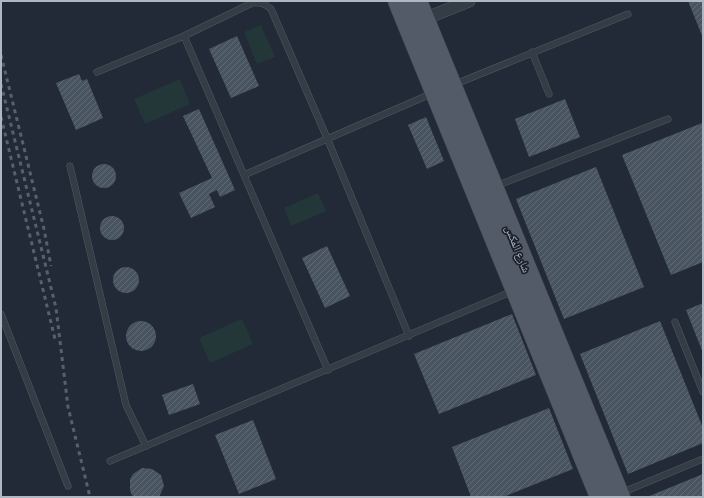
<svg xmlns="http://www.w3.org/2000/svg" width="704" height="498" font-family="'Noto Sans','Noto Naskh Arabic',sans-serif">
  <defs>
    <pattern id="building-hatch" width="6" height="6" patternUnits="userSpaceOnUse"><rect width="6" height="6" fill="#495461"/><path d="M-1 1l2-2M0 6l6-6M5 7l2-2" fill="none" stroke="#616a76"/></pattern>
  </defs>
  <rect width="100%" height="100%" fill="#212a36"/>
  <path fill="#243738" d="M 261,25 L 275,57 L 257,64 L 244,32 Z
    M 180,79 L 190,104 L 145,124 L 134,99 Z
    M 318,193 L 326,211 L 291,226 L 284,208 Z
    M 242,319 L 253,344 L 210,363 L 199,338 Z"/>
  <path fill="url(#building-hatch)" d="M 688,1 L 703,1 L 703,38 Z
    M 237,36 L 259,86 L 231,98 L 209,49 Z
    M 79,74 L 82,81 L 87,79 L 103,118 L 76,130 L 56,83 Z
    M 565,99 L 580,137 L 529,157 L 515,119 Z
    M 199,109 L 235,190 L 220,197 L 217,190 L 209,194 L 215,207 L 191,218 L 179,193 L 212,178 L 183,116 Z
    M 426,117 L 444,161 L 427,169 L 408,125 Z
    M 702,123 L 703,262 L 671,275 L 622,155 Z
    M92 176a12 12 0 1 1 24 0a12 12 0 1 1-24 0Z
    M 596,167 L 644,287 L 564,319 L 516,199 Z
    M100 228a12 12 0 1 1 24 0a12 12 0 1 1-24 0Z
    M 327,246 L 350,296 L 325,308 L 302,258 Z
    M113 280a13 13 0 1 1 26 0a13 13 0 1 1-26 0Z
    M 703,303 L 703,353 L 686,310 Z
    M 512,314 L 536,375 L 439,414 L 414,354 Z
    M126 336a15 15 0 1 1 30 0a15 15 0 1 1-30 0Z
    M 660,321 L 703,428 L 703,443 L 628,474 L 580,354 Z
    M 193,384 L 200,404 L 169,415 L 162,395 Z
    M 549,408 L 573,469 L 503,497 L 471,497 L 452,447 Z
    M 253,420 L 276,479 L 239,494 L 215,435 Z
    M 142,468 L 152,469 L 161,475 L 164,486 L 159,497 L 134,497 L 132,495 L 130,490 L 130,479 L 133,474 Z
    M 703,474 L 703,497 L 647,497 Z"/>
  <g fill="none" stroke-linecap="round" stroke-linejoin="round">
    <g stroke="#525a64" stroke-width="7">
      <path id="lane" d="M 184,36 L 328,370
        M 532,52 L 549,94
        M 97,72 L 184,36 L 252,3 C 260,2 265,3 271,9 L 327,138 L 409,336
        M 453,85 L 628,14
        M 70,166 L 126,405 L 146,446
        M 244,175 L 433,93
        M 496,186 L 668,119
        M 1,314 L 68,486
        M 675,322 L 703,392
        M 110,461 L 513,291
        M 621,493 L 703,459"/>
    </g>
    <g stroke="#525a64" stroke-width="13">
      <path id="street" d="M 424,19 L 469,1"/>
    </g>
    <g stroke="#3e4550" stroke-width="21">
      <path id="primary" d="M 398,1 L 600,497
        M 417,1 L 620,497"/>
    </g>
    <use href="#lane" stroke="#343c46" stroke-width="6"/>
    <use href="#street" stroke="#343c46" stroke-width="12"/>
    <use href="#primary" stroke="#525b67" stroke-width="20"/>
    <path stroke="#57606d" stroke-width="3" stroke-dasharray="4 4" stroke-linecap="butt" d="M 1,55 L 44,229 L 51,266
      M 1,84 L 56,308 L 68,407 L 90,497
      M 1,117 L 55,339"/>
  </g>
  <g text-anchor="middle" stroke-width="3.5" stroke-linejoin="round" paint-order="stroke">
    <g font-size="11" fill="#afb7c3" stroke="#1a212b">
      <text transform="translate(518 249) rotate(68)" y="4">شارع المكس</text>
    </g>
  </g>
  <rect width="704" height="498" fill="none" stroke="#afb7c3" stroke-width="4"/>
</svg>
